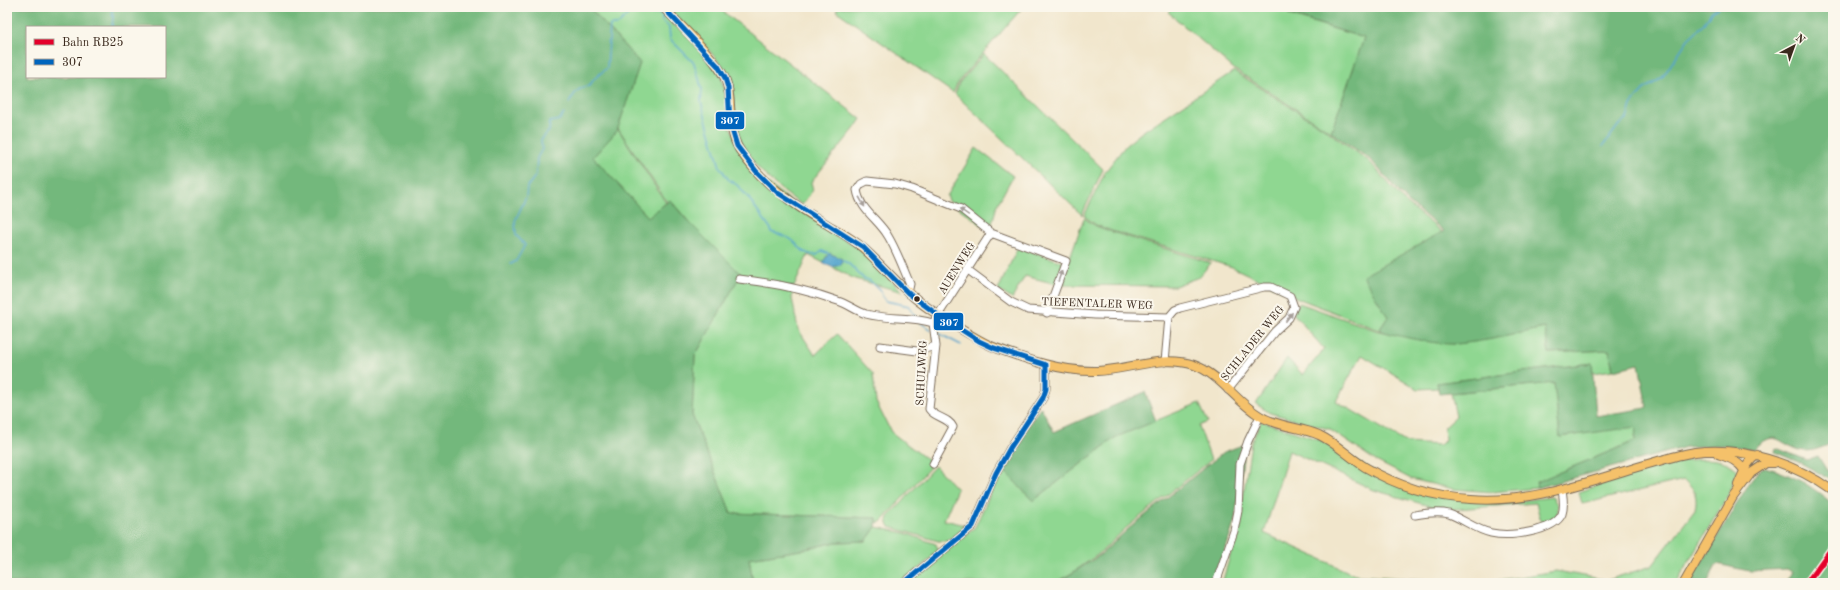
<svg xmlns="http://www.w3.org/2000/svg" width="1840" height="590" font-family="'Old Standard TT',serif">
  <rect width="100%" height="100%" fill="#fbf7ec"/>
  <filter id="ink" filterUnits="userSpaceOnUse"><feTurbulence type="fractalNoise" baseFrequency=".025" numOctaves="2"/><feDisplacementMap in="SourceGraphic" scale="8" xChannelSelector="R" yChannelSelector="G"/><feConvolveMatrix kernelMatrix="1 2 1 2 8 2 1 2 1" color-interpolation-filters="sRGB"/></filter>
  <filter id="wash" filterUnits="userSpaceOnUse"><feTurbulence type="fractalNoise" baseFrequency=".012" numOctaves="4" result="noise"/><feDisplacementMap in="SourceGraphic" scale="16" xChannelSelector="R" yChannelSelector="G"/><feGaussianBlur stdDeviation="0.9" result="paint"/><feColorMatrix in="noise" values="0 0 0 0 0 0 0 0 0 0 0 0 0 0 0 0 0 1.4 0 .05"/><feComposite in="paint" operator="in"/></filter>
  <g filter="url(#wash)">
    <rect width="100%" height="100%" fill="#f1e6cc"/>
    <path fill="#8fd791" stroke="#658058" d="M 589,7 L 659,7 L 665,12 L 719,72 L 726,94 L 728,123 L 755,174 L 823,225 L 860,249 L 903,292 L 855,279 L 808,255 L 794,287 L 738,278 L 670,200 L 667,202 L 618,128 L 640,63 Z
      M 667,7 L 717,7 L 861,119 L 855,128 L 811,182 L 813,190 L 802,205 C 773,185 742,159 735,123 C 732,108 734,92 729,78 C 723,61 681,22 667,7 Z
      M 840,7 L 1023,7 L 958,82 L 953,93 L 838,12 L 836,10 Z
      M 1173,7 L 1296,7 L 1289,15 L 1364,38 L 1331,132 L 1234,69 L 1168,12 Z
      M 984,54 L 1103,169 L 1082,215 L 955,94 L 959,83 Z
      M 1234,71 L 1322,127 L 1369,161 L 1406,203 L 1442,232 L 1364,276 L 1388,317 L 1379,330 L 1300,299 L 1232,267 L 1112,231 L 1096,225 L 1084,216 L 1105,172 L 1126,145 L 1142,132 Z
      M 618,129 L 666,203 L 648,217 L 593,157 Z
      M 976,148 L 1013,176 L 997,205 L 990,231 L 949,201 L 947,196 Z
      M 1084,218 L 1096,226 L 1112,232 L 1211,263 L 1199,277 L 1175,286 L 1060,285 Z
      M 1018,247 L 1063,262 L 1056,284 L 1025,276 L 1012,299 L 998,290 Z
      M 738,279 L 794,288 L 792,298 L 798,329 L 815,355 L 837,334 L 873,374 L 876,402 L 891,432 L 933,464 L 882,521 L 877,523 L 877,518 L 731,513 L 692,415 L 695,356 Z
      M 1299,303 L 1378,331 L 1453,344 L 1485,340 L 1545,328 L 1549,353 L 1609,350 L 1613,370 L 1593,373 L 1592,363 L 1437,383 L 1438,388 L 1418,389 L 1362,355 L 1336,401 L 1407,443 L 1440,445 L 1445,440 L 1444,428 L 1456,417 L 1451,393 L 1554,383 L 1560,437 L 1636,426 L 1635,441 L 1537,482 L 1537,488 L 1492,492 L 1453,489 L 1411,479 L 1376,461 L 1329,429 L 1270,413 L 1256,404 L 1287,358 L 1303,375 L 1324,349 L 1293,313 Z
      M 1199,403 L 1208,422 L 1199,426 L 1211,460 L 1126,528 L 1100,553 L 1072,573 L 1054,583 L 908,583 L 975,527 L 1002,468 L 1033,501 L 1116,437 Z
      M 1261,421 L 1320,440 L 1410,491 L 1500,503 L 1552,497 L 1558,505 L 1558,512 L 1553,520 L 1541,522 L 1536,503 L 1443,510 L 1374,490 L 1289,451 L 1264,533 L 1355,575 L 1481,583 L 1556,571 L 1607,580 L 1652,566 L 1695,510 C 1698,495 1695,491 1684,480 L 1582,504 L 1579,492 C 1612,481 1711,440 1737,470 L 1728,495 L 1676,583 L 1222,583 L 1239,526 L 1251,443 Z
      M 935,466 L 957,489 L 944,520 L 970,526 L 947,541 L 938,541 L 890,527 L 887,521 L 888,517 Z
      M 876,527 L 905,533 L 936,544 L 938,550 L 929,560 L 900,583 L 753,583 L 749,558 L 801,550 L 836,542 L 866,541 Z"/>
    <path fill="#73b87b" stroke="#57714c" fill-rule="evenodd" d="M 7,7 L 589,7 L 640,63 L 617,131 L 593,157 L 648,217 L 670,200 L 686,219 L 741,274 L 695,356 L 692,415 L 731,513 L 877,518 L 876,527 L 866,541 L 836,542 L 801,550 L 749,558 L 753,583 L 7,583 ZM 27,27 L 165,27 L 165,77 L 27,77 Z
      M 1296,7 L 1833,7 L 1833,443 C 1823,447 1811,453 1800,450 C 1777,443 1777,428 1754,449 L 1724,445 L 1686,447 L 1537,488 L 1536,482 L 1635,441 L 1636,427 L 1560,437 L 1554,383 L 1439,394 L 1437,383 L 1592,363 L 1596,416 L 1647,408 L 1639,364 L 1613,370 L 1609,350 L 1549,353 L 1545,328 C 1515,334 1485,342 1455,344 C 1438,345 1395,336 1379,330 L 1388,317 L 1363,276 L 1444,231 L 1408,202 L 1371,160 L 1331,132 L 1364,38 L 1288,14 Z
      M 1145,392 L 1156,421 L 1116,437 L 1033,501 L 1002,468 L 1017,441 L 1041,407 L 1054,432 Z
      M 1245,444 L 1235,520 L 1215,583 L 1057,583 L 1100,555 L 1127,530 L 1224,452 Z
      M 1776,448 L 1807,460 L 1818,456 L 1826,469 L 1833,474 L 1833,481 L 1801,463 L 1775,452 Z
      M 1765,467 C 1794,475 1810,485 1833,504 L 1833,583 L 1785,583 L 1792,572 L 1787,569 L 1749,571 L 1717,564 L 1707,583 L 1689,583 L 1750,482 L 1760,469 Z"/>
    <path fill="#53a4cd" stroke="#476776" d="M 829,253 L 842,259 L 841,265 L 833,267 L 824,264 L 823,262 Z"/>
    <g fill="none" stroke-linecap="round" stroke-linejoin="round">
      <path stroke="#53a4cd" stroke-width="1.5" d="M 111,7 L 113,17 L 112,27
        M 640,7 L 654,14 L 657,12 L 662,17 L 662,21 L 669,27 L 670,39 L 694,63 L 702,89 L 701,102 L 720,167 L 728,179 L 737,185 L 747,196 L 771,229 L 771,232 C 778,234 787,236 792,240 C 800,247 804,256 817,255 L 822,251 L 829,254
        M 569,103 C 574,94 578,87 589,86 L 595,78 L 607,68 L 610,25 L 618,25 L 629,13
        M 1603,146 L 1618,126 L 1627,119 L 1631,105 L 1643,90 L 1662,78 L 1688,39 L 1702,26 L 1712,11 L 1720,7
        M 842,260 L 849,264 L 864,279 L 869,280 L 881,291 L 882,296 L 886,301 L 909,306 L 915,316
        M 511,264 L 516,261 L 525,245 L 516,235 L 515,221 L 526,197 L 527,187 L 536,175 L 537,158 L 542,149 L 541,140 L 549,131 L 550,122 L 559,120 L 564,114
        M 921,323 L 931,330
        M 938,333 L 961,345"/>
    </g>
  </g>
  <g filter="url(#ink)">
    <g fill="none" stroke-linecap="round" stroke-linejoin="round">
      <g stroke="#7b6c5b" stroke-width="9">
        <path id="minor" d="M 968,270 L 1011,302 L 1028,310 L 1095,315 L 1169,317 L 1165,362
          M 739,279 C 773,283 805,289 838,301 C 848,304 856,311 866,314 C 888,320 911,316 933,323
          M 908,293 L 910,284 C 903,268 897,251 888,236 C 879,220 860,210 857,190 L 861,184 L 867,181 L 895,184 L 912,189 L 961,209 L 991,233 L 1066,261 L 1047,313
          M 1169,317 L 1175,310 L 1180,308 L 1264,287 L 1271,287 L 1290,296 L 1294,307 L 1289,318 L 1275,331 L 1228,390
          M 880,346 L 917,351 L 936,346
          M 933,464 L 953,427 C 948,417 935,418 929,409 L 936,346 L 933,323 L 991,233
          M 1415,515 C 1426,513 1438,511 1449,514 C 1463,519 1476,530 1491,533 C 1509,537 1554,532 1562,514 C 1565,506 1563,497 1562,489
          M 904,583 L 973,526 L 996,473 L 1010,448 L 1043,398 L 1046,389 L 1046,365
          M 1216,583 L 1234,531 L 1238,511 L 1240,464 L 1248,441 L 1260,416"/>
      </g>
      <g stroke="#7b6c5b" stroke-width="10">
        <path id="major" d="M 663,7 C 679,24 719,61 726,81 C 734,103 726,127 739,149 C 761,183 794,205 828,225 C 840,232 853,239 863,248 C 879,262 892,278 908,292 C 923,306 941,317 959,328 C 971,335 983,343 996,348 C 1028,360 1063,372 1097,371 C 1128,370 1163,354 1194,365 C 1220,374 1236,402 1260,416 C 1278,427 1300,427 1319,435 C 1336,443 1349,457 1365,467 C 1397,486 1434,497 1471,499 C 1529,504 1586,482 1641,466 C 1659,461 1677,455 1695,452 C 1743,446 1794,463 1833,491
          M 1718,454 C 1729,458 1737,460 1744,470
          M 1738,485 C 1743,474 1746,462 1757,455
          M 1684,583 L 1733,497 L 1751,473 L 1766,463 L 1774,463"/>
      </g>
      <use href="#minor" stroke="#fff" stroke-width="7"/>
      <use href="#major" stroke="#f5c16b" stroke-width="8"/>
      <g stroke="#fbf7ec" stroke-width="8">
        <path id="bus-1" d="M 663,7 L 718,66 L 725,78 L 728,88 L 730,123 L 737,146 L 756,171 L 778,193 L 863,247 L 908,293 L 938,315 L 979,341 L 994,348 L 1046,365
          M 904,583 L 973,526 L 996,473 L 1010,448 L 1043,398 L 1046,389 L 1046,365"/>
      </g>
      <use href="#bus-1" stroke="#0065bd" stroke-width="5"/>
      <g stroke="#fbf7ec" stroke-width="9">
        <path id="rail-1" d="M 1807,583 L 1833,547"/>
      </g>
      <use href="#rail-1" stroke="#e4002b" stroke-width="6"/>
    </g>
    <defs><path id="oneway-solid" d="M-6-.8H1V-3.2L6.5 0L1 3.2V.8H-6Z"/></defs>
    <g fill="#a79f9a">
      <use href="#oneway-solid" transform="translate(862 202) rotate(61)"/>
      <use href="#oneway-solid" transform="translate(964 212) rotate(-145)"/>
      <use href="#oneway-solid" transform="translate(1060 276) rotate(-71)"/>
      <use href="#oneway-solid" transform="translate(1289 317) rotate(-53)"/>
    </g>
  </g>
  <circle fill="#3b2a1e" stroke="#fbf7ec" stroke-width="1.5" cx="917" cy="299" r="3.5"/>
  <g text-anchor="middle" stroke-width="4" stroke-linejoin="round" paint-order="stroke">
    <g font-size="11" fill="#3b2a1e" stroke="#fbf7ec">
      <text transform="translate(956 268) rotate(-58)" y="4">AUENWEG</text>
      <text transform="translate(1097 303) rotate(2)" y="4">TIEFENTALER WEG</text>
      <text transform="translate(1252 343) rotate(-51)" y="4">SCHLADER WEG</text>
      <text transform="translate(921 373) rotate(-87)" y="4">SCHULWEG</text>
    </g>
  </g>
  <g stroke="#fbf7ec" stroke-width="1.5">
    <rect x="715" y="111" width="30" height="19" rx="4" fill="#0065bd"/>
    <rect x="933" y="312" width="31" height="19" rx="4" fill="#0065bd"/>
  </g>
  <g font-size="11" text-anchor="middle" font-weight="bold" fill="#fff">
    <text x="730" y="124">307</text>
    <text x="949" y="326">307</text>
  </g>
  <rect width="1840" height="590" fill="none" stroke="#fbf7ec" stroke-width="24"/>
  <rect x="26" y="26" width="140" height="52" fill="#fbf7ec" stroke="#aea59a"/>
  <rect x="34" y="39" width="20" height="6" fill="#e4002b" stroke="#aea59a"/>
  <text x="62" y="46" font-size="12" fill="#3b2a1e">Bahn RB25</text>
  <rect x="34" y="59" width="20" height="6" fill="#0065bd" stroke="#aea59a"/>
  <text x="62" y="66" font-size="12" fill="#3b2a1e">307</text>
  <g transform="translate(1794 46) rotate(41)" stroke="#fbf7ec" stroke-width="3" paint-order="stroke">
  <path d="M0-3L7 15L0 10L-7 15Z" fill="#3b2a1e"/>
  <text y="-6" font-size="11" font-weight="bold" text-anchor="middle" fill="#3b2a1e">N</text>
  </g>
</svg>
